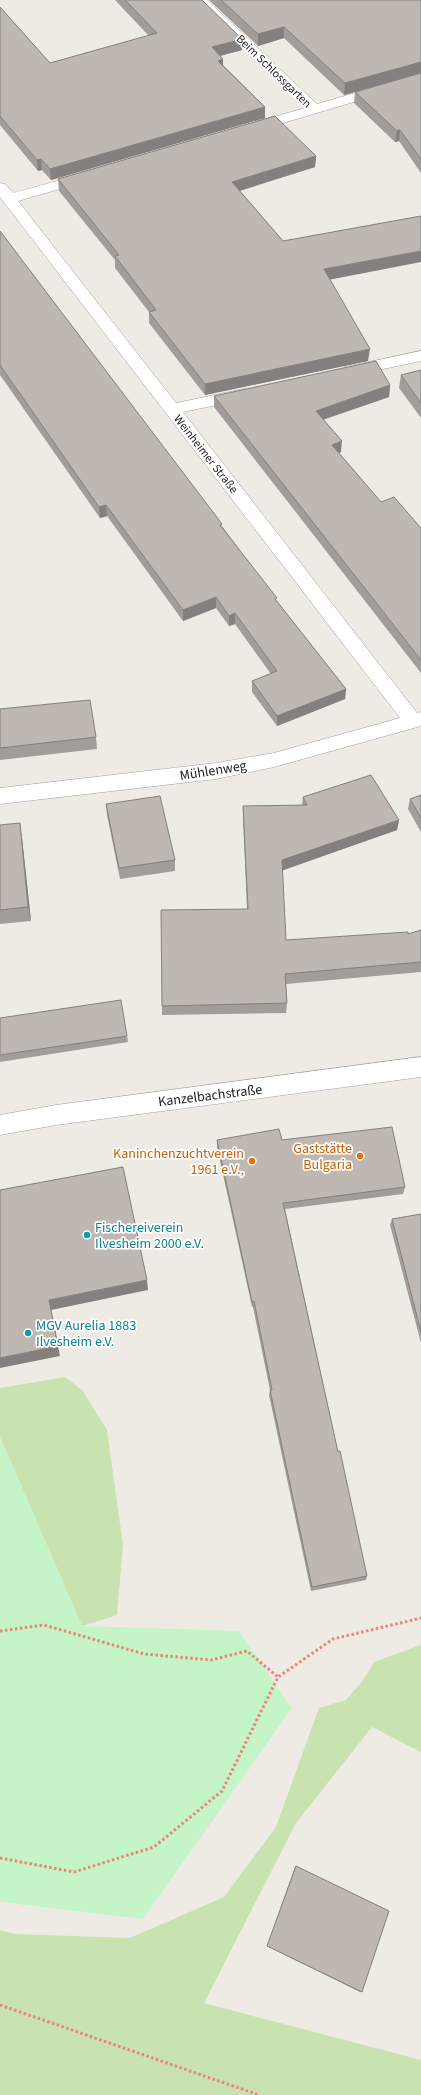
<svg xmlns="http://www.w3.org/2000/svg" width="421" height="2095" font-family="'Source Sans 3',sans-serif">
  <rect width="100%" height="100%" fill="#eeebe5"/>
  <path fill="#c9e3b0" d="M 65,1377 L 83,1391 L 107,1430 L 123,1545 L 117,1615 L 82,1626 L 0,1437 L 0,1388 Z
    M 421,1645 L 421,1752 L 372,1727 L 296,1823 L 204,2003 L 421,2060 L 421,2095 L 0,2095 L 0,1930 L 15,1934 L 130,1938 L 224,1897 L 276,1827 L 319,1708 L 346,1700 L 364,1679 L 374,1662 Z"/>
  <path fill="#c6f4c9" d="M 0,1437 L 82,1626 L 239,1631 L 292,1708 L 143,1919 L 0,1902 Z"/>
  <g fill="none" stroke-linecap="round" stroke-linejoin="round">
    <g stroke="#9f9f9f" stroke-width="1">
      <path id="minor" d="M 192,0 L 207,0 L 317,104 L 421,74 L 421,82 L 256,131 L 246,131 L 244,128 L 246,125 L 305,108 Z
        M 86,173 L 91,174 L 93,177 L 91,180 L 18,201 L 176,403 L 244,389 L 250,390 L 252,394 L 250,398 L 183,412 L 417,713 L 421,712 L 421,726 L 274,767 L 216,779 L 0,804 L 0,788 L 216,763 L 274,753 L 400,718 L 0,197 L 0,183 L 5,184 L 13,193 Z
        M 421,351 L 421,361 L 350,376 L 344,375 L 342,371 L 344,367 L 350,366 Z
        M 421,1057 L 421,1077 L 56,1125 L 0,1135 L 0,1115 L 56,1105 Z"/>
    </g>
    <path stroke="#ec8378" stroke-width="3" stroke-dasharray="2.5 2.5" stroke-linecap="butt" d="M 0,1631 L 44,1625 L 144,1654 L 211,1660 L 247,1651 L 278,1677
      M 0,1858 L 74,1872 L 154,1847 L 222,1791 L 278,1677 L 333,1639 L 421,1618
      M 0,2005 L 259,2095"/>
    <use href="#minor" fill="#fff" fill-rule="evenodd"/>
  </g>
  <path fill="#a39d99" d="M 115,0 L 202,0 L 242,39 L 242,50 L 220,56 L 223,59 L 223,65 L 265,107 L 265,118 L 51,180 L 42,170 L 38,171 L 0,125 L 0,7 L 50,63 L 149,36 Z
    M 209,0 L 421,0 L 421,173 L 399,141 L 395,142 L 354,103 L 355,92 L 382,84 L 344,95 L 284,38 L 258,46 Z
    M 316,156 L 315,167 L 240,191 L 283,241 L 329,280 L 368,361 L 205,395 L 149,323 L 149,312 L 115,268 L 115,260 L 59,191 L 58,179 Z
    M 0,231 L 222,526 L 277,601 L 346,689 L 345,699 L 277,726 L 252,692 L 252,681 L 271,674 L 235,624 L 229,626 L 216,608 L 183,621 L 107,516 L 100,518 L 0,375 Z
    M 421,370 L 421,418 L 399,388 L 401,375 Z
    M 390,385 L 389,397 L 323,420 L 341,452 L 339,453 L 381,502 L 421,528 L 421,673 L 214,407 L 214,396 Z
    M 0,709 L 96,737 L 97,749 L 0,760 Z
    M 421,795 L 421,832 L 408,809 L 410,799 Z
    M 303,797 L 399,820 L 397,830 L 282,870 L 286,940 L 408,934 L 421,930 L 421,972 L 286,984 L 287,1003 L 286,1013 L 162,1015 L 162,1006 L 247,909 L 243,817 L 243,806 L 302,805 Z
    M 106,804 L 175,860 L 175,871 L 120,879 L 107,815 Z
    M 20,823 L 22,838 L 31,921 L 0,924 L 0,825 Z
    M 0,1018 L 127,1036 L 128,1042 L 0,1062 Z
    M 217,1140 L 282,1140 L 405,1187 L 403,1194 L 285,1209 L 338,1452 L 367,1576 L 366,1580 L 311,1591 L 269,1395 L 270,1390 L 253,1307 L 252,1307 L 217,1147 Z
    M 421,1214 L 421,1343 L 390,1225 L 392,1219 Z
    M 296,1866 L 362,1992 L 360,1992 L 267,1946 L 295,1867 Z"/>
  <path fill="#85807d" d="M 284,27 L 284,38 L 258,46 L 258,34 Z
    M 242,39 L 242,50 L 212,58 L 212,47 Z
    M 223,59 L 223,71 L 218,61 Z
    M 421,62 L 421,73 L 344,95 L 345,83 Z
    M 265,107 L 265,118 L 51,180 L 50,169 Z
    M 400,130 L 399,141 L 395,142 L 397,131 Z
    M 316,156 L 315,167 L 232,193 L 232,182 Z
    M 41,159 L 42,170 L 38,171 L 37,160 Z
    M 421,251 L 421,262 L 323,281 L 324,269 Z
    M 370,349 L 368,361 L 205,395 L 205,384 Z
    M 390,385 L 389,397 L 315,422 L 316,411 Z
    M 342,441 L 341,452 L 331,456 L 332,445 Z
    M 106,505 L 107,516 L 100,518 L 99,507 Z
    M 216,597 L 216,608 L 183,621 L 183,610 Z
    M 235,613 L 235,624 L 229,626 L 229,616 Z
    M 346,689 L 345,699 L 277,726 L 277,716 Z
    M 399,820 L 397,830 L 281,871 L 282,860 Z
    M 20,823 L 22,838 L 31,921 L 28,907 Z
    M 147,1280 L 148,1290 L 51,1310 L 60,1356 L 0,1368 L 0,1358 L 49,1300 Z"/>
  <path fill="#beb7b2" stroke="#85807d" d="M 125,0 L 202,0 L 242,39 L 212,47 L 223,59 L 218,61 L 265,107 L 50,169 L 41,159 L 37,160 L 0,116 L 0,7 L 50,63 L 157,33 Z
    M 221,0 L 421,0 L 421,62 L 345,83 L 284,27 L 258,34 Z
    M 421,73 L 421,159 L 400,130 L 397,131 L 355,92 Z
    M 275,116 L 316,156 L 232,182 L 283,241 L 421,216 L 421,251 L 324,269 L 370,349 L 205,384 L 149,312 L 156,310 L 115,256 L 119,255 L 58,179 Z
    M 0,231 L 222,524 L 220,525 L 277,598 L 275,599 L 346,689 L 277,716 L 252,681 L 277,671 L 235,613 L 229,616 L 216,597 L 183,610 L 106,505 L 99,507 L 0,365 Z
    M 376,361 L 390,385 L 316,411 L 342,441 L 332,445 L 381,502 L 394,497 L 421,528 L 421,660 L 214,396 Z
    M 421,370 L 421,403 L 401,375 Z
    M 90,700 L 96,737 L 0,748 L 0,709 Z
    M 371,775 L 399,820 L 282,860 L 286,940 L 408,932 L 408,934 L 421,930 L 421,962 L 285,974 L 287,1003 L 162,1006 L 161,910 L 248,909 L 243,806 L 307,805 L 303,797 Z
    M 421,795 L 421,818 L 410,799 Z
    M 160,796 L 175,860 L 119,868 L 106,804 Z
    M 20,823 L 28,907 L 0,910 L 0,825 Z
    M 121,1000 L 127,1036 L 0,1055 L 0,1018 Z
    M 392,1127 L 405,1187 L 283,1203 L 338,1452 L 340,1451 L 367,1576 L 312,1587 L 270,1390 L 272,1390 L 254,1301 L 252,1302 L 217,1140 L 279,1129 L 282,1140 Z
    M 123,1167 L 147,1280 L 49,1300 L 58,1346 L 0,1358 L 0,1190 Z
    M 421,1214 L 421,1332 L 392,1219 Z
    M 296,1866 L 389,1911 L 362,1992 L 267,1946 Z"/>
  <g fill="#e8710a" stroke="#fff" stroke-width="1.5">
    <circle cx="360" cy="1156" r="4"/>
    <circle cx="252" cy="1161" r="4"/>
  </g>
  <g fill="#0f9aa8" stroke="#fff" stroke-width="1.5">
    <circle cx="87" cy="1235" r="4"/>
    <circle cx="28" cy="1333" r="4"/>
  </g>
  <g text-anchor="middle" stroke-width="3.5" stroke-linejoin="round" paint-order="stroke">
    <g font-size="12" fill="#1e1e1e" stroke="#fff">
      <text transform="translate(274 71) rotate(44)" y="4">Beim Schlossgarten</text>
      <text transform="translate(206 454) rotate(52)" y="4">Weinheimer Straße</text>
    </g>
    <g font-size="14" fill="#1e1e1e" stroke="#fff">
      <text transform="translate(213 770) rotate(-9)" y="5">Mühlenweg</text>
      <text transform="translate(210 1095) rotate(-7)" y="5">Kanzelbachstraße</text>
    </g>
    <g font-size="14" fill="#c56008" stroke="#fff" text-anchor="end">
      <text x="352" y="1153">Gaststätte<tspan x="352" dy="16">Bulgaria</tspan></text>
      <text x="244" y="1158">Kaninchenzuchtverein<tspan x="244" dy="16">1961 e.V.,</tspan></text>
    </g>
    <g font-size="14" fill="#0d838f" stroke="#fff" text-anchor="start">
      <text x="95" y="1232">Fischereiverein<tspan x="95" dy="16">Ilvesheim 2000 e.V.</tspan></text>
      <text x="36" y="1330">MGV Aurelia 1883<tspan x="36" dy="16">Ilvesheim e.V.</tspan></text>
    </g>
  </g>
</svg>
